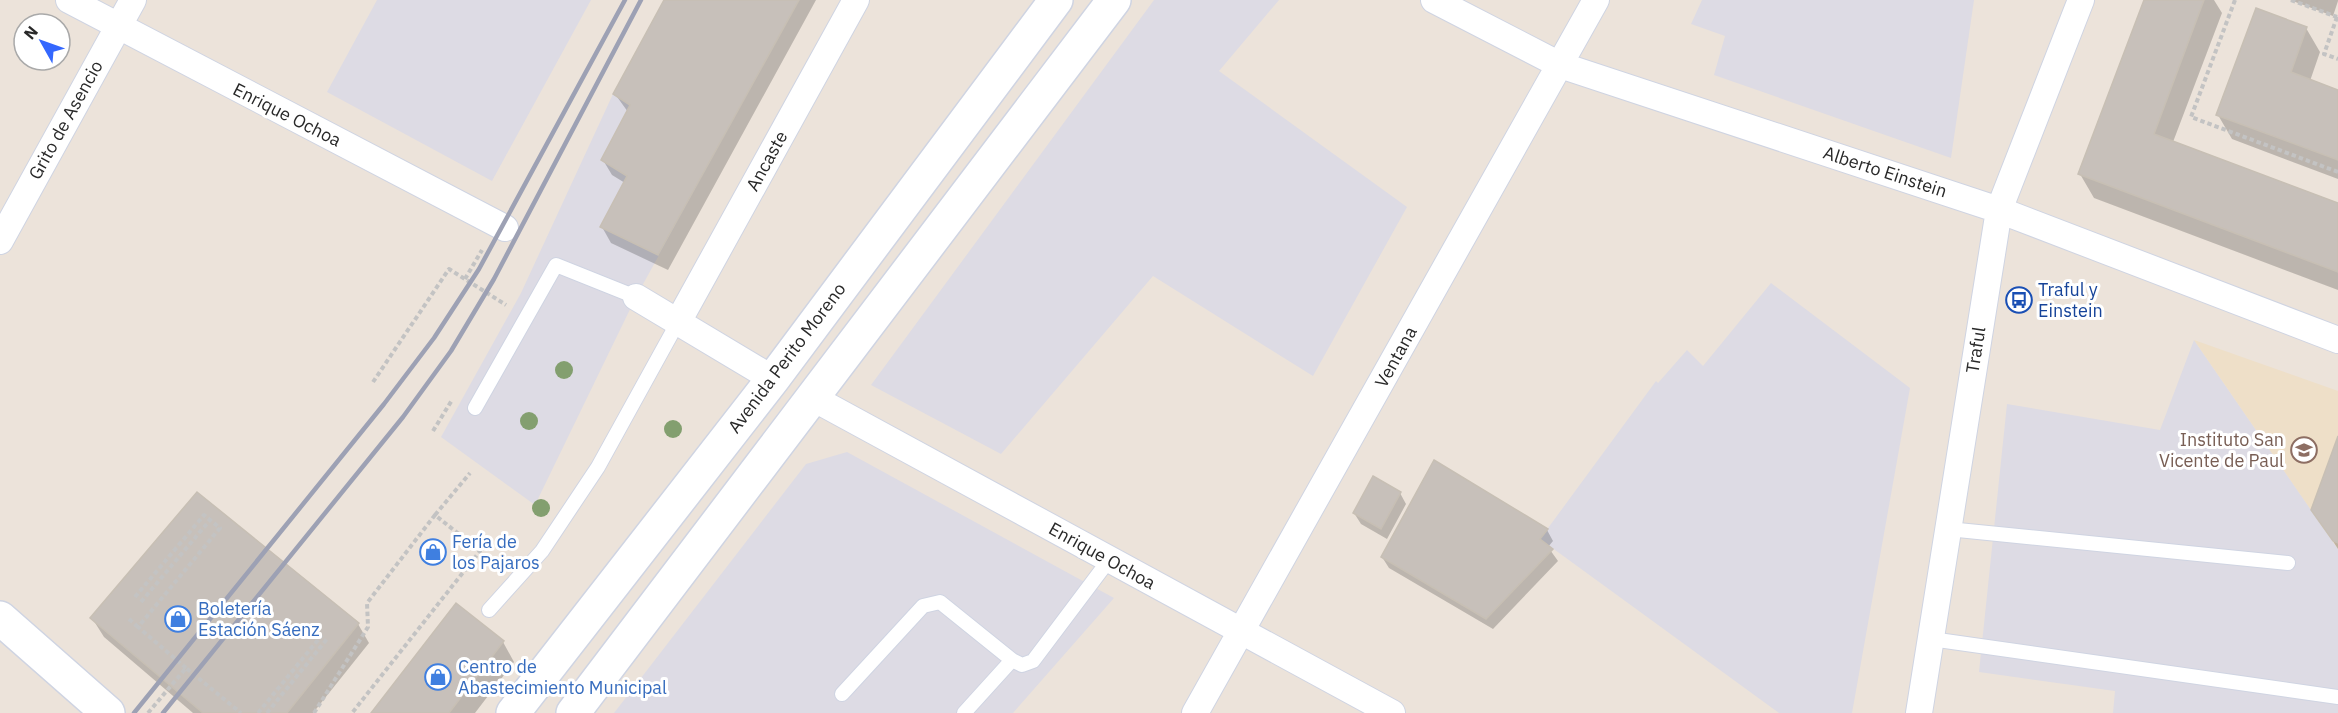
<svg xmlns="http://www.w3.org/2000/svg" width="2338" height="713" font-family="'IBM Plex Sans',sans-serif">
  <rect width="100%" height="100%" fill="#ece3da"/>
  <path fill="#dddbe4" d="M 377,0 L 591,0 L 492,181 L 327,92 Z
    M 664,0 L 799,0 L 636,297 L 535,505 L 441,437 L 521,293 L 613,94 Z
    M 1154,0 L 1279,0 L 1219,71 L 1407,207 L 1313,376 L 1153,276 L 1001,454 L 871,385 Z
    M 1702,0 L 1974,0 L 1951,158 L 1714,75 L 1725,36 L 1691,24 Z
    M 1771,283 L 1910,388 L 1852,713 L 1779,713 L 1540,539 L 1656,381 L 1658,383 L 1687,350 L 1703,366 Z
    M 2194,340 L 2338,549 L 2338,713 L 2113,713 L 2115,691 L 1979,672 L 2007,404 L 2160,430 Z
    M 847,452 L 1114,598 L 1013,713 L 614,713 L 806,464 Z"/>
  <path fill="#eedfc8" d="M 2194,340 L 2338,391 L 2338,549 L 2311,510 Z"/>
  <path fill="#0003" d="M 665,0 L 816,0 L 668,270 L 611,243 L 602,227 L 625,183 L 612,175 L 603,160 L 628,112 L 615,94 Z
    M 2146,0 L 2214,0 L 2222,13 L 2173,142 L 2338,204 L 2338,290 L 2094,198 L 2080,174 Z
    M 2290,0 L 2338,0 L 2338,1 L 2333,16 Z
    M 2306,28 L 2320,52 L 2310,81 L 2338,91 L 2338,179 L 2232,139 L 2218,115 Z
    M 2338,440 L 2338,549 L 2313,510 Z
    M 1400,493 L 1406,504 L 1387,539 L 1361,524 L 1354,513 Z
    M 1547,530 L 1553,541 L 1548,547 L 1558,561 L 1493,629 L 1389,568 L 1382,557 Z
    M 92,618 L 358,624 L 369,643 L 313,713 L 193,713 L 104,637 Z
    M 503,642 L 514,662 L 475,713 L 373,713 Z"/>
  <path fill="#c7c0ba" stroke="#c7bfb4" stroke-width="1.5" d="M 664,0 L 799,0 L 658,255 L 600,227 L 627,176 L 601,160 L 630,105 L 613,94 Z
    M 2144,0 L 2204,0 L 2154,134 L 2338,203 L 2338,272 L 2078,174 Z
    M 2256,8 L 2307,27 L 2291,72 L 2338,90 L 2338,160 L 2216,115 Z
    M 2338,436 L 2338,543 L 2333,541 L 2311,510 Z
    M 1434,460 L 1548,529 L 1540,539 L 1553,549 L 1486,619 L 1381,557 Z
    M 1373,476 L 1401,492 L 1381,529 L 1353,513 Z
    M 197,492 L 359,623 L 287,713 L 203,713 L 90,618 Z
    M 456,603 L 504,641 L 449,713 L 371,713 Z"/>
  <g fill="none" stroke-linecap="round" stroke-linejoin="round">
    <g stroke="#cfd4e2" stroke-width="16">
      <path id="lane" d="M 475,408 L 556,265 L 636,297
        M 1948,529 L 2288,563
        M 489,610 L 542,551 L 598,467 L 678,322
        M 1931,639 L 2338,697
        M 842,694 L 923,606 L 940,602 L 1012,660 L 1022,665 L 1033,661 L 1109,560
        M 964,713 L 1012,660"/>
    </g>
    <g stroke="#cfd4e2" stroke-width="28">
      <path id="street" d="M 69,0 L 505,228
        M 1434,0 L 1560,65 L 1999,210 L 2338,340
        M 0,241 L 133,0
        M 636,297 L 773,379
        M 678,322 L 856,0
        M 813,398 L 1392,713
        M 1195,713 L 1596,0
        M 1919,713 L 1999,210 L 2081,0"/>
    </g>
    <g stroke="#cfd4e2" stroke-width="36">
      <path id="secondary" d="M 0,618 L 108,713
        M 513,713 L 773,379 L 1056,0
        M 573,713 L 1114,0"/>
    </g>
    <path stroke="#c3c3c3" stroke-width="4" stroke-dasharray="4.5 3" stroke-linecap="butt" d="M 2235,0 L 2191,117 L 2338,172
      M 2291,0 L 2337,17 L 2338,14
      M 2337,17 L 2324,54 L 2338,59
      M 465,279 L 482,250
      M 373,382 L 449,269 L 506,305
      M 433,431 L 452,400
      M 435,515 L 470,473
      M 135,597 L 204,515 L 220,528 L 138,627 L 186,668
      M 141,602 L 210,520
      M 129,619 L 138,627
      M 148,713 L 186,668 L 241,713
      M 258,713 L 322,635
      M 267,713 L 327,639
      M 314,713 L 368,627 L 367,603 L 435,515 L 480,551 L 352,713"/>
    <use href="#lane" stroke="#fff" stroke-width="14"/>
    <use href="#street" stroke="#fff" stroke-width="26"/>
    <use href="#secondary" stroke="#fff" stroke-width="33"/>
    <path stroke="#9da1b4" stroke-width="4.5" d="M 134,713 L 384,404 L 434,338 L 479,269 L 625,0
      M 163,713 L 403,417 L 451,351 L 494,279 L 641,0"/>
  </g>
  <g fill="#839f6f">
    <circle cx="564" cy="370" r="9"/>
    <circle cx="529" cy="421" r="9"/>
    <circle cx="673" cy="429" r="9"/>
    <circle cx="541" cy="508" r="9"/>
  </g>
  <defs>
    <g id="bus-ring" transform="scale(1.35)"><circle r="9.5" fill="#fff" stroke="#1a4fb4" stroke-width="1.5"/><path d="M-5-6H5V4H4V6H2V4H-2V6H-4V4H-5ZM-3.5-4V0h7V-4ZM-3.5 1.2v1.5H-2V1.2ZM2 1.2v1.5H3.5V1.2Z" fill="#1a4fb4"/></g>
    <g id="school-ring" transform="scale(1.35)"><circle r="9.5" fill="#fff" stroke="#8d6e63" stroke-width="1.5"/><path d="M0-5L7-2L0 1L-7-2ZM-4 1L0 2.5L4 1V4Q0 6-4 4Z" fill="#8d6e63"/></g>
    <g id="shop-ring" transform="scale(1.35)"><circle r="9.5" fill="#fff" stroke="#3f7fe0" stroke-width="1.5"/><path d="M-5-2.5h2.3a2.7 3.5 0 0 1 5.4 0H5L5.5 6h-11ZM-1.5-2.5h3a1.5 2.3 0 0 0-3 0Z" fill="#3f7fe0"/></g>
  </defs>
  <g fill-rule="evenodd">
    <use href="#bus-ring" x="2019" y="300"/>
    <use href="#school-ring" x="2304" y="450"/>
    <use href="#shop-ring" x="433" y="552"/>
    <use href="#shop-ring" x="178" y="619"/>
    <use href="#shop-ring" x="438" y="677"/>
  </g>
  <g text-anchor="middle" stroke-width="6" stroke-linejoin="round" paint-order="stroke">
    <g font-size="18" fill="#292929" stroke="#fff">
      <text transform="translate(287 115) rotate(27)" y="6">Enrique Ochoa</text>
      <text transform="translate(66 120) rotate(-61)" y="6">Grito de Asencio</text>
      <text transform="translate(767 161) rotate(-61)" y="6">Ancaste</text>
      <text transform="translate(1885 172) rotate(18)" y="6">Alberto Einstein</text>
      <text transform="translate(1976 350) rotate(-81)" y="6">Traful</text>
      <text transform="translate(1396 357) rotate(-61)" y="6">Ventana</text>
      <text transform="translate(787 358) rotate(-53)" y="6">Avenida Perito Moreno</text>
      <text transform="translate(1102 556) rotate(29)" y="6">Enrique Ochoa</text>
    </g>
    <g font-size="18" fill="#164399" stroke="#fff" text-anchor="start">
      <text x="2038" y="296">Traful y<tspan x="2038" dy="21">Einstein</tspan></text>
    </g>
    <g font-size="18" fill="#785e54" stroke="#fff" text-anchor="end">
      <text x="2284" y="446">Instituto San<tspan x="2284" dy="21">Vicente de Paul</tspan></text>
    </g>
    <g font-size="18" fill="#366cbe" stroke="#fff" text-anchor="start">
      <text x="452" y="548">Fería de<tspan x="452" dy="21">los Pajaros</tspan></text>
      <text x="198" y="615">Boletería<tspan x="198" dy="21">Estación Sáenz</tspan></text>
      <text x="458" y="673">Centro de<tspan x="458" dy="21">Abastecimiento Municipal</tspan></text>
    </g>
  </g>
  <g transform="translate(42 42) rotate(310)"><circle r="28" fill="#ffffff" stroke="#a9a9a9" stroke-width="1.5"/>
  <path d="M0-4.5L10 22L0 15L-10 22Z" fill="#3467fe"/>
  <text y="-9" font-size="16" font-weight="bold" text-anchor="middle" fill="#292929">N</text>
  </g>
</svg>
